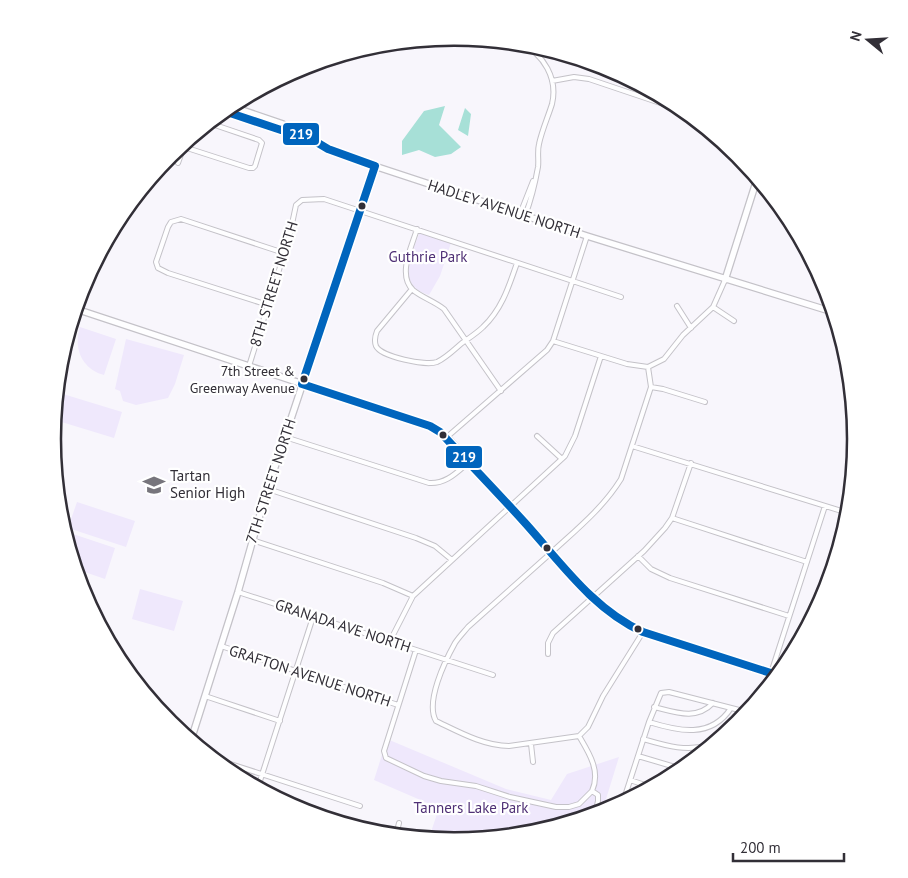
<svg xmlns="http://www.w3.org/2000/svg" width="908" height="878" font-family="'PT Sans',sans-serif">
  <rect width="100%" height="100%" fill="#f8f6fc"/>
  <path fill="#efe8fc" d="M 421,233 L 451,243 L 440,276 L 429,295 C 396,285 411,256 419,234 Z
    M 80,327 L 116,339 L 104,375 C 82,369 73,348 80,327 Z
    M 126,339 L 184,355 L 175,384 L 168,398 L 136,405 L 123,401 L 120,391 L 115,389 Z
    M 63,394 L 122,412 L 114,438 L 55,420 Z
    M 77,502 L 135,521 L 126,547 L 68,528 Z
    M 67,532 L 115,548 L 105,579 L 76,569 L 66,535 Z
    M 140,589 L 183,601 L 174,631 L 132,619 Z
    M 387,739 L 506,789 L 551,800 L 567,774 L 619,757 L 602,812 L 532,833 L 454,840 L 429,838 L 439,808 L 374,780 Z"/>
  <path fill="#a7e0d7" d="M 445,106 L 439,125 L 461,147 L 451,154 L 435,157 L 419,150 L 402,155 L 402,141 L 424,111 Z
    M 465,108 L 471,114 L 468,136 L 458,130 Z"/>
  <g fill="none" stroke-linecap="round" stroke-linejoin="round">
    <g stroke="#c4c2c8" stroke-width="6">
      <path id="street" d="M 521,44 C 544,54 558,79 552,104 C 548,117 542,130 539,144 C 537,152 539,160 538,167 C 535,184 531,200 525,216
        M 552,81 L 574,77 L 589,79 L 684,111
        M 214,125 L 216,118
        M 184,147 L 249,168 L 253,168 L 255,166 L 262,143 L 259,140 L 209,123
        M 178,163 L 185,143
        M 520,214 L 533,181
        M 417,229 C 412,246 397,275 413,290 C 421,297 434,301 444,309 L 501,391
        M 412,289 L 377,331 C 375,336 374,341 376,346 C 381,357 426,366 437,362 C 446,358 455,349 462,343 C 469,338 477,333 483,327 C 502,309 509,286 517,263
        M 268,305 L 168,273 L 158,268 L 156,262 L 168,227 L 171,222 L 181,219 L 284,253
        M 677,306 L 691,328
        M 713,307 L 734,321
        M 553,341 L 627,364 L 648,367 L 664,359 L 683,335 L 713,307 L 725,280
        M 249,366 L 289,238 L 296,205 L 302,200 L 324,199 L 621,297
        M 651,387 L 663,389 L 705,402
        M 537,436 L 562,459
        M 285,437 L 429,483 C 446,484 456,473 469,462
        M 447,437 L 547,350 L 553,341 L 587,236
        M 632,446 L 848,513
        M 268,489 L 416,538 L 435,546 L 452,560
        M 672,518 L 807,562
        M 252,540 L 383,583 L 413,596
        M 638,556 L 651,569 L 670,578 L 789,616
        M 238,592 L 493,675
        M 390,641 L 413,596 L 565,456 L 575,436 L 601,356
        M 221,646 L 398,705
        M 416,650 L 384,751 L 386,758 L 424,776 L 441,781 L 476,786 L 510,797 L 556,807 L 569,807 L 579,804 L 592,791
        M 548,654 L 548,643 L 553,633 L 644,551 L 665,528 L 672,518 L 691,463
        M 771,673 L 825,506
        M 205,696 L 280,721
        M 654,707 C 675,712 696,721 713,703
        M 649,722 C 678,731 711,739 731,708
        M 579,736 L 509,746 C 484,746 459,732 436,721 C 425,702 445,661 455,643 C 459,637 464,632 468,627 C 496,602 524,577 552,552 C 577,529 603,508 621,479 L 651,387 L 648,367
        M 579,736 L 588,727 L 603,696 L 643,632
        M 579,736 C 589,753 601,771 592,791 L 598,795 L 598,801 L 595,814
        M 643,739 C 667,746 686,752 711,745
        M 531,744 L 533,762
        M 638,756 L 682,769
        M 212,758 L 360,806
        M 630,780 L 651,787
        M 258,787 L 313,617
        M 623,802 L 649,722 L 661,693 L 669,692 L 743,711 L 746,713
        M 396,835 L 399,823"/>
    </g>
    <g stroke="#c4c2c8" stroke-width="8">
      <path id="secondary" d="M 230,106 L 283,124 L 287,128 L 341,155 L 587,236 L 833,312
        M 223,111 L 281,130 L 287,128
        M 725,280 L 757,179
        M 76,309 L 430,426 L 447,437 L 592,597 C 607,613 624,624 643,632 L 777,675
        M 191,740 L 238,592 L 265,497 L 375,166"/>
    </g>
    <use href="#street" stroke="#fefeff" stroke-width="4"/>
    <use href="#secondary" stroke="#fefeff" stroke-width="5.5"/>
    <g stroke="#fff" stroke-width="11">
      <path id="bus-1" d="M 224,111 L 281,130 L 287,128 L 308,137 L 328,149 L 375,166
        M 302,384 L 430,426 L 440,432 C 469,463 498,493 526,524 C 561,563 594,610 643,632 L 777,675
        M 302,384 L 375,166"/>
    </g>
    <use href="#bus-1" stroke="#0065bd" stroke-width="8"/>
  </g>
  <defs>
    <g id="school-bare" transform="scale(1.725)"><path d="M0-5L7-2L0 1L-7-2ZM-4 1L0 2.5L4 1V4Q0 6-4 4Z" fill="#77757c" stroke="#fff" stroke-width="2.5" paint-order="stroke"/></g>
  </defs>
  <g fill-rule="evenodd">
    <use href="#school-bare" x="154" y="485"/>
  </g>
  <g fill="#322f37" stroke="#fff" stroke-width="2">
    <circle cx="362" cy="206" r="4.5"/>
    <circle cx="304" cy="379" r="4.5"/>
    <circle cx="443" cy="435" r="4.5"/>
    <circle cx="547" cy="548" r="4.5"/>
    <circle cx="638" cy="629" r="4.5"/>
  </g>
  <g text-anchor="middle" stroke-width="4.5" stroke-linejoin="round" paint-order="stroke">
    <g font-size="14" fill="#322f37" stroke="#fff" text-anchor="end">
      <text x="295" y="376">7th Street &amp;<tspan x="295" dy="17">Greenway Avenue</tspan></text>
    </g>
    <g font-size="15" fill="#322f37" stroke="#fff">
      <text transform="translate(504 209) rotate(18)" y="5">HADLEY AVENUE NORTH</text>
      <text transform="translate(274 284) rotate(-73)" y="5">8TH STREET NORTH</text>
      <text transform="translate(271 481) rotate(-72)" y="5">7TH STREET NORTH</text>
      <text transform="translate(343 626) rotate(18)" y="5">GRANADA AVE NORTH</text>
      <text transform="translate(310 676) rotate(18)" y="5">GRAFTON AVENUE NORTH</text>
    </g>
    <g font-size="15" fill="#503176" stroke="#fff">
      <text x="428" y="262">Guthrie Park</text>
      <text x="471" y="813">Tanners Lake Park</text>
    </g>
    <g font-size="15" fill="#322f37" stroke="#fff" text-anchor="start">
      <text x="170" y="481">Tartan<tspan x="170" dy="17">Senior High</tspan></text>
    </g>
  </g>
  <path d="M0 0H908V878H0ZM61 439a393 393 0 1 1 786 0a393 393 0 1 1-786 0Z" fill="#fff" fill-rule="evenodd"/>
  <path fill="none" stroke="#322f37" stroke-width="2.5" d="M61 439a393 393 0 1 1 786 0a393 393 0 1 1-786 0Z"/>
  <g stroke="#fff" stroke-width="2">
    <rect x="282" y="122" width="38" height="24" rx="5" fill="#0065bd"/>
    <rect x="445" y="445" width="38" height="24" rx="5" fill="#0065bd"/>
  </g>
  <g font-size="14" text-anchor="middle" font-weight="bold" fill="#fff">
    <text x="301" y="139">219</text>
    <text x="464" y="462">219</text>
  </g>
  <g transform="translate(868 40) rotate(288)" stroke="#ffffff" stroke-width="4" paint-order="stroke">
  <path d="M0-4L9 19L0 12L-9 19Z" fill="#322f37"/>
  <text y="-8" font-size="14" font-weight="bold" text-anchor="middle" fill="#322f37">N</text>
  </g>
  <path d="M733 853v8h111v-8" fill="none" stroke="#322f37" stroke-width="2.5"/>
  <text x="740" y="853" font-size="15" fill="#322f37" stroke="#ffffff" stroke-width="4" paint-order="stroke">200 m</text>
</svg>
